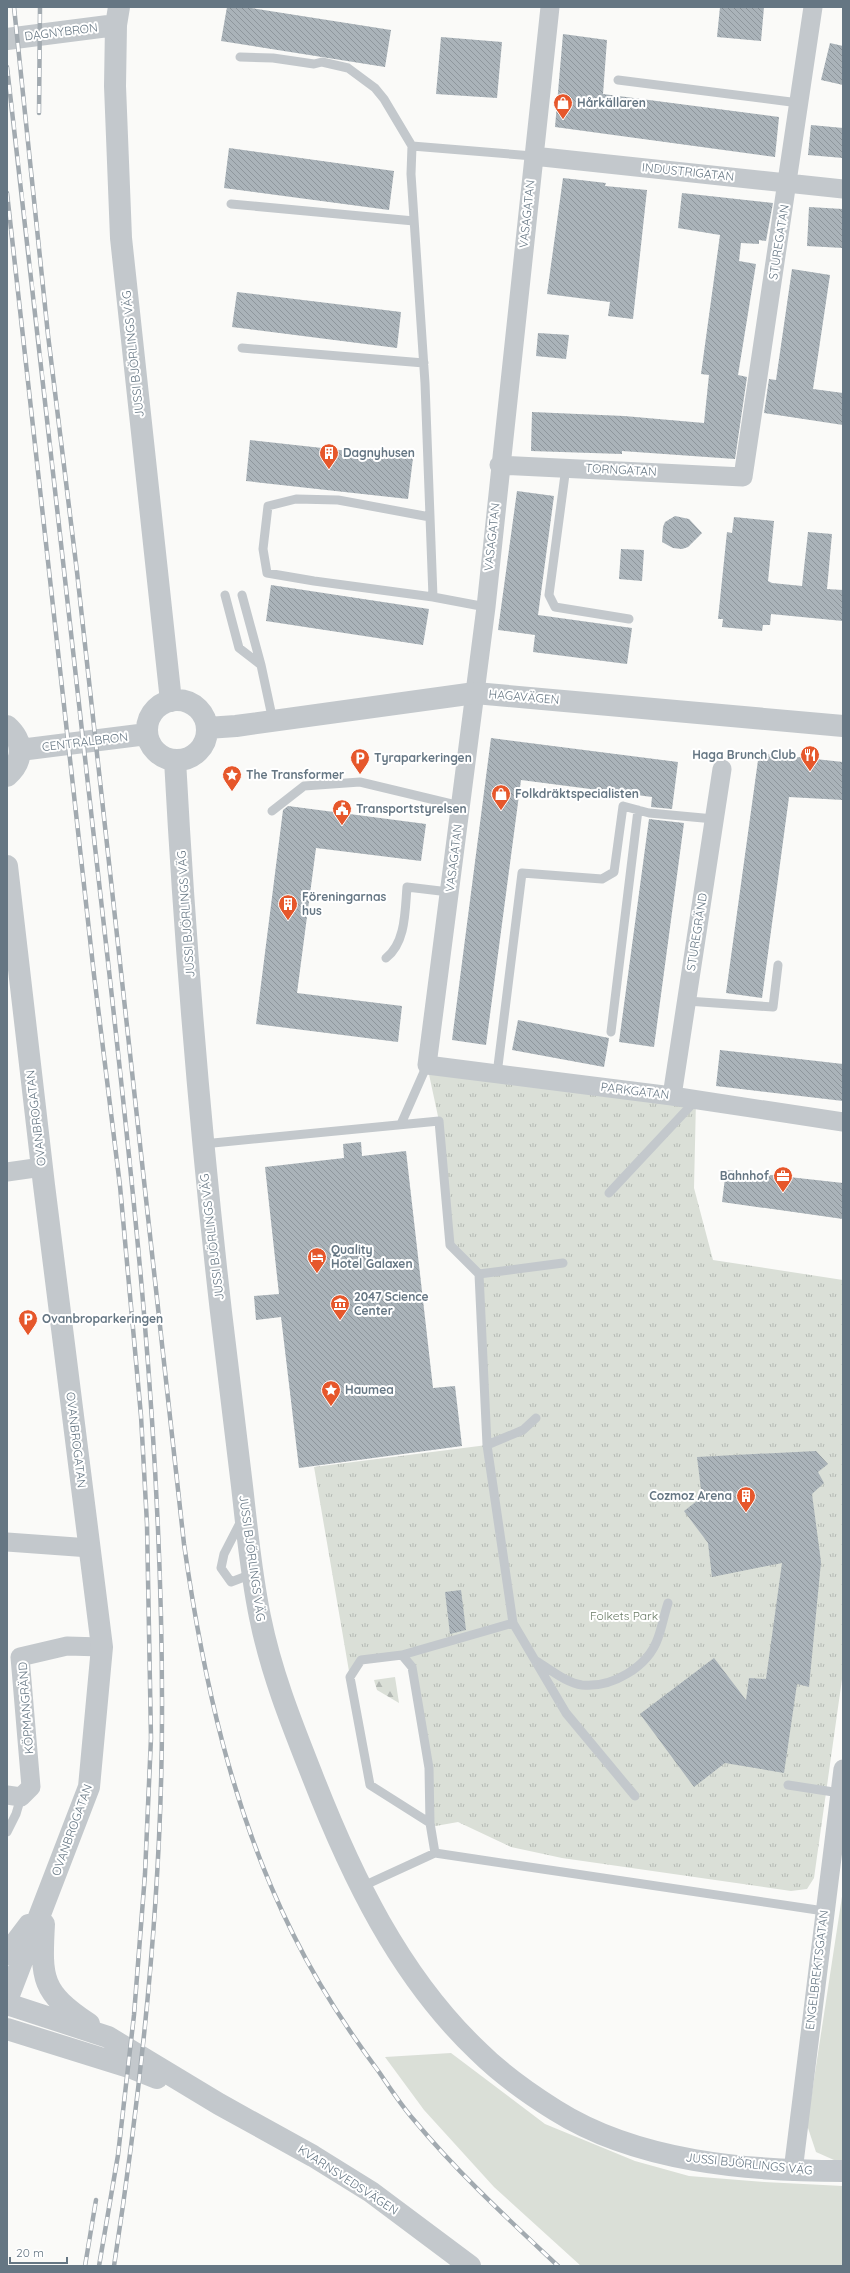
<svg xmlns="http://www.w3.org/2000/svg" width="850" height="2273" font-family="Quicksand,sans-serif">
  <defs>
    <pattern id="forest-firs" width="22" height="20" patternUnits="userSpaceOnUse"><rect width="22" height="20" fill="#dadfd7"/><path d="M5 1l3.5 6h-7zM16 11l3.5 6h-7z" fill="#b4b9b4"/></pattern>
    <pattern id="park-tufts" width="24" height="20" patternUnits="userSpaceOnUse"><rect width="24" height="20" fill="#dadfd7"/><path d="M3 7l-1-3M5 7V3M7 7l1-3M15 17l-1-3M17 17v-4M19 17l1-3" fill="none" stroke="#b4b9b4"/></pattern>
    <pattern id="building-back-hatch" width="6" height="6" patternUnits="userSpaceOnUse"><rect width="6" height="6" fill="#aab3b9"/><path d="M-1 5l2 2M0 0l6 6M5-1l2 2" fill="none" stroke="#8e969c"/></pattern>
  </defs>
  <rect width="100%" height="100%" fill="#fafaf8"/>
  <path fill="#dadfd7" d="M 843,1890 L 843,2164 L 816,2152 L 807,2125 Z
    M 451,2053 L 545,2124 L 635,2161 L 689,2176 L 764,2182 L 843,2186 L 843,2266 L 581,2266 L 494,2187 L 424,2110 L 385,2057 Z"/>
  <path fill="url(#forest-firs)" d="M 395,1677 L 399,1703 L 377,1690 L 374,1680 Z"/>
  <path fill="url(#park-tufts)" d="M 427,1065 L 696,1100 L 694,1188 L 713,1260 L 843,1280 L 843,1672 L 814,1878 L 807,1889 L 791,1891 L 562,1858 L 511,1847 L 458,1822 L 430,1827 L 429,1768 L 412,1667 L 402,1655 L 361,1660 L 350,1677 L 314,1467 L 487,1445 L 479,1274 L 450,1245 L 439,1121 Z"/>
  <path fill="url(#building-back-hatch)" d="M 227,7 L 245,7 L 391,30 L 385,67 L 221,41 Z
    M 720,7 L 764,7 L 761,41 L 717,37 Z
    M 563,34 L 607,40 L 603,94 L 779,117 L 775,157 L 555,127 Z
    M 441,37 L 502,42 L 497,98 L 436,94 Z
    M 830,43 L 843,46 L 843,85 L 821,80 Z
    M 811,125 L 843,128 L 843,158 L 808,155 Z
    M 229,148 L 394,171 L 389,210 L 224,188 Z
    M 563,178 L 606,183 L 605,186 L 647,190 L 633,319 L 608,316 L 610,302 L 547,294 Z
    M 682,193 L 773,203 L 766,241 L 759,240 L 759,244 L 741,243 L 739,261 L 756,264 L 738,375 L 747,377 L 735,459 L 622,451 L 622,454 L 531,451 L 532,412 L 624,416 L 704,423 L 709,375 L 701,374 L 720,235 L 678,228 Z
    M 809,207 L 843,209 L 843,248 L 807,246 Z
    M 792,269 L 830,275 L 813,389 L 843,393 L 843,425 L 764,413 L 769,379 L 776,380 Z
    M 237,292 L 401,312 L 397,348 L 232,327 Z
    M 538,333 L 569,335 L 566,359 L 536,356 Z
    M 250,440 L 413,458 L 408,499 L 246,481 Z
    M 517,491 L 554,496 L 538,615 L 632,628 L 627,664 L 533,652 L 535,635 L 498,630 Z
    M 675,516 L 689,519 L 702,533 L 688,547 L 682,549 L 673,548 L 662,542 L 663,527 L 665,522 Z
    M 734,517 L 774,521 L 768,581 L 772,583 L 802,586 L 808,532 L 832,534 L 827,589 L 843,590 L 843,621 L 771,614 L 770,625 L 763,625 L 762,631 L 722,627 L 723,619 L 718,619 L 727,532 L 732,533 Z
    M 621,549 L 644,550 L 642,581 L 619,579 Z
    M 271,585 L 429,609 L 423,645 L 266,621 Z
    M 491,738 L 678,762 L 672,809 L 651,807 L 652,797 L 521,780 L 486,1045 L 452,1040 Z
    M 759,753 L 843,762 L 843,800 L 789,797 L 762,998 L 726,993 Z
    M 288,806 L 426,824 L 421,861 L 316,848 L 297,993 L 402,1006 L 398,1042 L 256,1024 L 283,810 Z
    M 649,819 L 684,823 L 654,1047 L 619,1042 Z
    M 518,1020 L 609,1038 L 604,1067 L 512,1050 Z
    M 720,1050 L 843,1064 L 843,1101 L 716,1086 Z
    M 361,1142 L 362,1156 L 406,1151 L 433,1388 L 455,1386 L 462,1446 L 299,1468 L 281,1317 L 256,1320 L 254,1296 L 279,1294 L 265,1167 L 344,1158 L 343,1144 Z
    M 726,1170 L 843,1183 L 843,1219 L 722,1202 Z
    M 816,1451 L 828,1464 L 818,1472 L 824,1483 L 812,1494 L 821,1562 L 809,1687 L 797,1684 L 784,1773 L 725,1763 L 694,1787 L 640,1714 L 714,1658 L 746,1700 L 749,1678 L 766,1679 L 782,1563 L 712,1577 L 708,1543 L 684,1511 L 702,1497 L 697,1457 Z
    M 461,1590 L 466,1630 L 450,1634 L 445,1592 Z"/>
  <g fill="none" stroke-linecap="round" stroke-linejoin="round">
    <path stroke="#c3c8cc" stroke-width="9" d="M 240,57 L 273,58 L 314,64 L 322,62 L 348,68 L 375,88 L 384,99 L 412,146 L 411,174 L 425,383 L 433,597 L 486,607
      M 618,80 L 799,103
      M 412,146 L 533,156
      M 231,204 L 414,221
      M 242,348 L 424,363
      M 566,467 L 549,595 L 555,607 L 629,619
      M 430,517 L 338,500 L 296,499 L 268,506 L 263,549 L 267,573 L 314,581 L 433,597
      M 225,595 L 239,648 L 261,665
      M 242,595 L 261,665 L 273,721
      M 272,811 L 304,786 L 360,782 L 460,806
      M 386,958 C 406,943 405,910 407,887 L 449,892
      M 687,1001 L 773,1007 L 778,965
      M 611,1032 L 638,810
      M 497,1074 L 522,873 L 602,879 L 614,872 L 623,806 L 649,813 L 714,819
      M 401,1124 L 427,1065
      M 203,1144 L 439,1121 L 450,1245 L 479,1274 L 487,1445 L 513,1623 L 566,1713 L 635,1796
      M 609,1193 L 696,1100
      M 479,1274 L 563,1263
      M 487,1445 L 523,1430 L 536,1418
      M 241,1521 L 224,1554 L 221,1568 L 231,1582 L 252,1574
      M 402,1655 L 513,1623
      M 536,1661 C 550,1669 566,1683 582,1685 C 612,1688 648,1667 658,1638 C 662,1627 664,1615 668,1603
      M 788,1785 L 840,1793
      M 430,1823 L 370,1785 L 350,1677 L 361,1660 L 402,1655 L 412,1667 L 429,1768 L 430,1823 L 435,1853
      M 7,1832 L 16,1814 L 21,1797
      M 361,1887 L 435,1853 L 824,1911"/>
    <path stroke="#c3c8cc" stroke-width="19" d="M 550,7 L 486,607 L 427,1065 L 672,1096 L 843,1122
      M 533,156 L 843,189
      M 499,465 L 743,477 L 813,7
      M 672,1096 L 722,769
      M 7,1172 L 42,1167
      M 7,1542 L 90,1548
      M 7,1795 L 21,1797 L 31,1787 L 20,1657 L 67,1646 L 102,1647
      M 793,2171 L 843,1769"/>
    <path stroke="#c3c8cc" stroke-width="22" d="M 119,7 L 116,25 L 115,86 L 121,238 L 171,701
      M 7,39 L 116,25
      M147 730a30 30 0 1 1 60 0a30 30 0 1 1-60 0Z
      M 7,726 C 24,741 24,761 7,776
      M 207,728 L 236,726 L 475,693 L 843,726
      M 20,750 L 147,734
      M 175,760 C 185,944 200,1129 221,1312 C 228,1370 235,1428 242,1486 C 247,1530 251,1574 260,1617 C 271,1672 291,1722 312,1775 C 351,1875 399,1976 478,2051 C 500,2073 528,2093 555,2110 C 637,2162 748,2171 843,2171
      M 7,866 L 44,1185 L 102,1647 L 89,1787 L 7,2000
      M 44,1924 C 41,1979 41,1992 89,2024
      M 7,1954 L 29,1925
      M 7,2004 L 108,2037 L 219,2104 L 313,2156 L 371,2192 L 470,2266
      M 7,2029 L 132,2068 L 157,2078"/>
    <g stroke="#a2aab0" stroke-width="4.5">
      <path id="rail" d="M 14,7 L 48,335 L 77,572 L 184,1544 C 203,1678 232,1812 293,1934 C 317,1983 347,2029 379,2072 C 390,2088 401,2105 414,2120 C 458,2173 508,2219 558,2266
        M 7,67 C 37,321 64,575 93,829 C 126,1123 163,1417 162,1714 C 162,1898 142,2084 114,2266
        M 39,113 L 40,7
        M 7,193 L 94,975 L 120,1186 L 141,1416 L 147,1524 L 151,1738 L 145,1874 L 134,2015 L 118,2155 L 99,2266
        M 85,2266 L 96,2200"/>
    </g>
    <use href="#rail" stroke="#fff" stroke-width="3" stroke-dasharray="9" stroke-linecap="butt"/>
  </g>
  <defs>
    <g id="shop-pin" transform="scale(1)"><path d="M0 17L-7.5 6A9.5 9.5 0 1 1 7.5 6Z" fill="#e6572b" stroke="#fff"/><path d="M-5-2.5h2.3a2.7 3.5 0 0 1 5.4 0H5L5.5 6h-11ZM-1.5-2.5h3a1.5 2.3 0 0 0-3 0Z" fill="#fff"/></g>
    <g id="building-pin" transform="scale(1)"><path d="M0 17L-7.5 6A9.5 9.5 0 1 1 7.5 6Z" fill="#e6572b" stroke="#fff"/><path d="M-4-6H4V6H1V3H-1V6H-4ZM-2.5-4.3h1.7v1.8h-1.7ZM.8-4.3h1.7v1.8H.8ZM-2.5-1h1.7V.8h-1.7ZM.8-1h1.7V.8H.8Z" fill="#fff"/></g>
    <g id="restaurant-pin" transform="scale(1)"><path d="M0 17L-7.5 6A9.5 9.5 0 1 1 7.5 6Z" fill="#e6572b" stroke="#fff"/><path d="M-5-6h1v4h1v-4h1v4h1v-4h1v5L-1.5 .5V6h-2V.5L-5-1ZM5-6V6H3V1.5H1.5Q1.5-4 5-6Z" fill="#fff"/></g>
    <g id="parking-pin" transform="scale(1)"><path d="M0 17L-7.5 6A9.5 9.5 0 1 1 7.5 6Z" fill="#e6572b" stroke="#fff"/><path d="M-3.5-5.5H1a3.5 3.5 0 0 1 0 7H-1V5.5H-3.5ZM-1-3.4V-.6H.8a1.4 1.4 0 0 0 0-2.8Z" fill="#fff"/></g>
    <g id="sight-pin" transform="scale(1)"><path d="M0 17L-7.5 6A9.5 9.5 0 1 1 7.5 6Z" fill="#e6572b" stroke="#fff"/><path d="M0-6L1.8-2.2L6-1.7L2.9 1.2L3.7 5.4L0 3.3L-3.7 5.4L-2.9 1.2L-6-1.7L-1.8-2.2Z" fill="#fff"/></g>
    <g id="civic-pin" transform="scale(1)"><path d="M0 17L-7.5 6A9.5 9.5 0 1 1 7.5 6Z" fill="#e6572b" stroke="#fff"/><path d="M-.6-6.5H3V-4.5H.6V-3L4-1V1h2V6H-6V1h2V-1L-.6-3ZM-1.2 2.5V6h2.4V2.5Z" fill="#fff"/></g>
    <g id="office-pin" transform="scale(1)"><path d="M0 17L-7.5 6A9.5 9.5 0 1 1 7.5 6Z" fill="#e6572b" stroke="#fff"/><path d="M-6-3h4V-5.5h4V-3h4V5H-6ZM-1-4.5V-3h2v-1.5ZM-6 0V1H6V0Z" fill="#fff"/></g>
    <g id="hotel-pin" transform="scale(1)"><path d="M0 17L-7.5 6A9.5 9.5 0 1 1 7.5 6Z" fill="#e6572b" stroke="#fff"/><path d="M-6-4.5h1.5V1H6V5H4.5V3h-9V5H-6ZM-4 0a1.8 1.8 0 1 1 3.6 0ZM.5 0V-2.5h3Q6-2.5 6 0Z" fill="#fff"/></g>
    <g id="museum-pin" transform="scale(1)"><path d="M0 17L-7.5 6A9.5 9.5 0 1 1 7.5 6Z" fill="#e6572b" stroke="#fff"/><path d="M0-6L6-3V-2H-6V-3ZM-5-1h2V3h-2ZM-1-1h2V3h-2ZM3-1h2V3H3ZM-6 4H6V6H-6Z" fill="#fff"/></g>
  </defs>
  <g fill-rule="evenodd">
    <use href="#shop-pin" x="563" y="103"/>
    <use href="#building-pin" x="329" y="453"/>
    <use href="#restaurant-pin" x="810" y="755"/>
    <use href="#parking-pin" x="360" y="758"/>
    <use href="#sight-pin" x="232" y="775"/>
    <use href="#shop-pin" x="501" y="794"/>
    <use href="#civic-pin" x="342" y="809"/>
    <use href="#building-pin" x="288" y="904"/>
    <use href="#office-pin" x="783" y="1176"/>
    <use href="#hotel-pin" x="317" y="1257"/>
    <use href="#museum-pin" x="340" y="1304"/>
    <use href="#parking-pin" x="28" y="1319"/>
    <use href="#sight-pin" x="331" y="1390"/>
    <use href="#building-pin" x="746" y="1496"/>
  </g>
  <g text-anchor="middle" stroke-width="4" stroke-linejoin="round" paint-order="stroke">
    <g font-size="12" fill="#657683" stroke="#fff">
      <text transform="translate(61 32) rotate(-7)" y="4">DAGNYBRON</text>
      <text transform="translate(688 172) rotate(6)" y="4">INDUSTRIGATAN</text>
      <text transform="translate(527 214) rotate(-84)" y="4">VASAGATAN</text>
      <text transform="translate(779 242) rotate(-81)" y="4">STUREGATAN</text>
      <text transform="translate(133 354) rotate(-96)" y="4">JUSSI BJÖRLINGS VÄG</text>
      <text transform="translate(621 470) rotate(3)" y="4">TORNGATAN</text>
      <text transform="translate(492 537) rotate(-84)" y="4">VASAGATAN</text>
      <text transform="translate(524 697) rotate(5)" y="4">HAGAVÄGEN</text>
      <text transform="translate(85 742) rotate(-7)" y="4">CENTRALBRON</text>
      <text transform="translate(454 858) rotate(-83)" y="4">VASAGATAN</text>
      <text transform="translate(186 914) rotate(-94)" y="4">JUSSI BJÖRLINGS VÄG</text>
      <text transform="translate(697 932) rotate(-81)" y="4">STUREGRÄND</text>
      <text transform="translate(635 1091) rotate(7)" y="4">PARKGATAN</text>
      <text transform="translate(36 1118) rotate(-97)" y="4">OVANBROGATAN</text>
      <text transform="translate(212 1237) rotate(-97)" y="4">JUSSI BJÖRLINGS VÄG</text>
      <text transform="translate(76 1440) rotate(83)" y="4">OVANBROGATAN</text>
      <text transform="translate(252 1558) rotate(82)" y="4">JUSSI BJÖRLINGS VÄG</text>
      <text transform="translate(26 1708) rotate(-94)" y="4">KÖPMANGRÄND</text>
      <text transform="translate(72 1830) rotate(-70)" y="4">OVANBROGATAN</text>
      <text transform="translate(817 1970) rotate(-83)" y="4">ENGELBREKTSGATAN</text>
      <text transform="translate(749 2164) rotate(6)" y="4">JUSSI BJÖRLINGS VÄG</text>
      <text transform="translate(348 2180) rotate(33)" y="4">KVARNSVEDSVÄGEN</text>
    </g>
    <g font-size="12" font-weight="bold" fill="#657683" stroke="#fff" text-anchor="start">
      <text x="577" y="107">Hårkällaren</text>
      <text x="343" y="457">Dagnyhusen</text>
      <text x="796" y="759" text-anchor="end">Haga Brunch Club</text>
      <text x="374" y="762">Tyraparkeringen</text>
      <text x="246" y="779">The Transformer</text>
      <text x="515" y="798">Folkdräktspecialisten</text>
      <text x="356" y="813">Transportstyrelsen</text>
      <text x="302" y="901">Föreningarnas<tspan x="302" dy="14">hus</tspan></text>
      <text x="769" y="1180" text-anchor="end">Bahnhof</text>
      <text x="331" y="1254">Quality<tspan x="331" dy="14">Hotel Galaxen</tspan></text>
      <text x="354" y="1301">2047 Science<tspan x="354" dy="14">Center</tspan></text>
      <text x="42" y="1323">Ovanbroparkeringen</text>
      <text x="345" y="1394">Haumea</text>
      <text x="732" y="1500" text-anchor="end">Cozmoz Arena</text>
    </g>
    <g font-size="12" fill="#687a64" stroke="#fff">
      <text x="624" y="1620">Folkets Park</text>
    </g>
  </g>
  <rect width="850" height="2273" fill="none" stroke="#657683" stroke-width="16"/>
  <path d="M10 2257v6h57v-6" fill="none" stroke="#657683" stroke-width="2"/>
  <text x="16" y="2257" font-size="12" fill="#657683" stroke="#ffffff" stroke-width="3" paint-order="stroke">20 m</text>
</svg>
